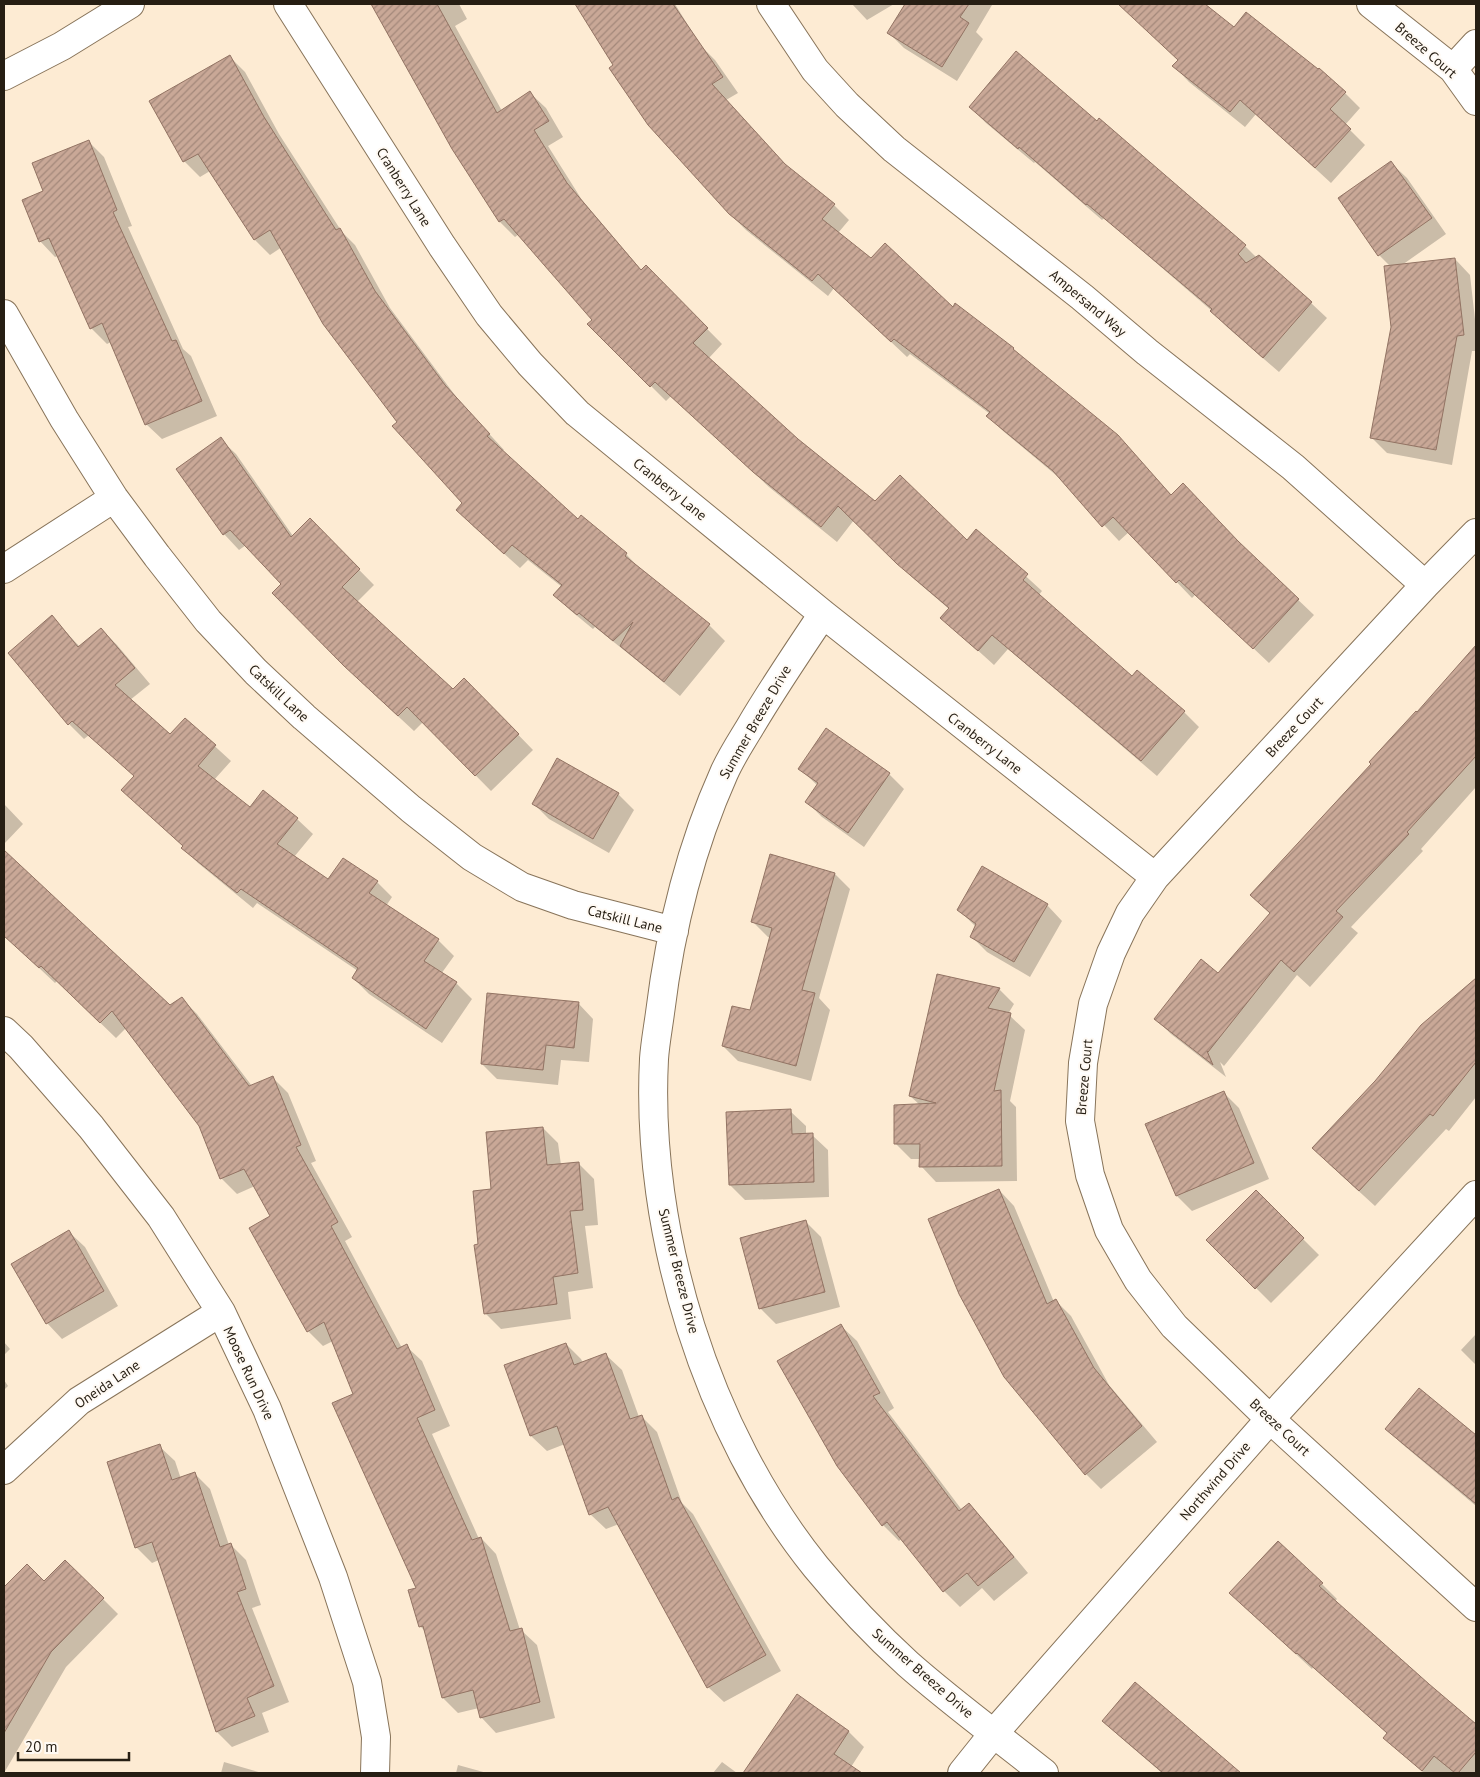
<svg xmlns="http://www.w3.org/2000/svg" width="1480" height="1777" font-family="'PT Sans',sans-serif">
  <defs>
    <pattern id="building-hatch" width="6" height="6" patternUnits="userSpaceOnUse" patternTransform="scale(1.25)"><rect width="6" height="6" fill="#c9a897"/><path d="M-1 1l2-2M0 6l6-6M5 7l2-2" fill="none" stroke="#a3887a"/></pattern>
  </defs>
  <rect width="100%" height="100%" fill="#fdebd3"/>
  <path fill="#0003" d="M 373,4 L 459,4 L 467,19 L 455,26 L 502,111 L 530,93 L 546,108 L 563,137 L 548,146 L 582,200 L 642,271 L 646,267 L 722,344 L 708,359 L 797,439 L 875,503 L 967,541 L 976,531 L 1042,591 L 1038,596 L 1132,678 L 1184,712 L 1199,727 L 1157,776 L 1008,649 L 994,665 L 942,618 L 949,609 L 914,579 L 854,520 L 837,542 L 769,487 L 671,396 L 666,401 L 589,324 L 593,320 L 519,234 L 515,237 L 500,222 L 453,149 Z
    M 577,4 L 675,4 L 700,45 L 715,60 L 738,93 L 726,100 L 789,169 L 834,205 L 849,220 L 838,233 L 871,260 L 953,308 L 955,305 L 1013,349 L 1024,359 L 1117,436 L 1172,496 L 1247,551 L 1314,615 L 1269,663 L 1196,594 L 1192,598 L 1129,532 L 1119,541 L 1063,481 L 1003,431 L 988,416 L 990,414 L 910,354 L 907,357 L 834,288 L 828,296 L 746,230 L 730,214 L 615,65 Z
    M 852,4 L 894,4 L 867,20 Z
    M 907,4 L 991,4 L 992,5 L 976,32 L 983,39 L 957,81 L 904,48 L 889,33 Z
    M 1119,4 L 1206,4 L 1204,5 L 1234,29 L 1345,93 L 1360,108 L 1345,125 L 1365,145 L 1331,183 L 1256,114 L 1245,127 L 1189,82 L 1174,66 L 1179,60 Z
    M 230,57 L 245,72 L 279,134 L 342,232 L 355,245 L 390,308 L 460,402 L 504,450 L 502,451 L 579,520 L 581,517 L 626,554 L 641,570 L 709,625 L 725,641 L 680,696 L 630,655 L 595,627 L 593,629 L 570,610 L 555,595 L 562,587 L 528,560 L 520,568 L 473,526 L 464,503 L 398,423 L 282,247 L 270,255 L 255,240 L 210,171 L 200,177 L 184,161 L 151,101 Z
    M 970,107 L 1245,246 L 1257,258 L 1311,303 L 1327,318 L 1279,372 L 1227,327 L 1212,311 L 1104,218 L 1102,220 L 1035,162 L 1034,163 L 986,123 Z
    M 89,142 L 104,157 L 132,226 L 128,227 L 183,349 L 191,356 L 217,416 L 162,439 L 146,424 L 111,342 L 107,344 L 91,328 L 58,256 L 55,257 L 40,241 L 45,192 Z
    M 1391,163 L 1407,178 L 1446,234 L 1402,265 L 1455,259 L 1470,275 L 1476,328 L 1476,351 L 1472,351 L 1452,465 L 1387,453 L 1371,437 L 1392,327 L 1391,267 L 1379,255 L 1340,199 Z
    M 220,439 L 236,454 L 293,536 L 310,520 L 374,585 L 357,602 L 453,691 L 464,679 L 533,750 L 491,791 L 423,722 L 414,731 L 361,682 L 274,593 L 283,584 L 246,545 L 239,550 L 224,534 Z
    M 52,617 L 80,647 L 101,629 L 117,645 L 150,684 L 130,700 L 170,736 L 185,719 L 231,761 L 214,780 L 250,809 L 263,792 L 297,819 L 313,834 L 294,857 L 329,881 L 377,882 L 392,897 L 386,906 L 438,940 L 454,956 L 441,974 L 456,983 L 472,999 L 442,1043 L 369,994 L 353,978 L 358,971 L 257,903 L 253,908 L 198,863 L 183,848 L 184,847 L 122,790 L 135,776 L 89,735 L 84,739 L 69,724 Z
    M 1476,649 L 1476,787 L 1421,849 L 1423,851 L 1351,927 L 1358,933 L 1310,987 L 1297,975 L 1224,1066 L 1220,1062 L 1226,1077 L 1171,1034 L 1156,1019 L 1219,975 L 1271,914 L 1417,714 Z
    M 800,769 L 889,774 L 904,789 L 864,847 L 822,817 L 807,802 L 818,786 Z
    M 618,794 L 634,810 L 609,853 L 549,819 L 534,804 Z
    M 4,804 L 23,824 L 4,844 Z
    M 4,852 L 170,1007 L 181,998 L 197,1014 L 252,1086 L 272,1077 L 288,1093 L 316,1161 L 311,1163 L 352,1237 L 345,1241 L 402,1348 L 406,1346 L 422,1361 L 450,1426 L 432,1434 L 479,1539 L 481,1538 L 496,1554 L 520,1630 L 521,1630 L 537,1645 L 555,1718 L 496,1733 L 481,1717 L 479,1708 L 458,1713 L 443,1698 L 426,1632 L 420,1626 L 417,1588 L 355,1394 L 333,1341 L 323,1346 L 308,1331 L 272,1216 L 255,1186 L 237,1194 L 221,1178 L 200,1126 L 126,1028 L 116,1038 L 57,981 L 55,983 L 4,935 Z
    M 835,874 L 850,889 L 819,998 L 830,1010 L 811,1081 L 738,1061 L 723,1046 L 751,1012 L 771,938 L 768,937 L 752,921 Z
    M 1047,905 L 1062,921 L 1030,977 L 987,952 L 971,936 L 976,927 L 958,909 Z
    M 1476,979 L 1476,1097 L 1449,1131 L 1446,1129 L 1375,1206 L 1329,1164 L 1376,1082 L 1421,1026 Z
    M 999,989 L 1014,1004 L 1008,1014 L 1025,1030 L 1010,1101 L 1016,1107 L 1017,1181 L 936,1182 L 921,1166 L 921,1159 L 911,1159 L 896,1144 L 920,1105 L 910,1096 Z
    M 578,1003 L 593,1019 L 589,1062 L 561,1060 L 558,1085 L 497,1079 L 482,1064 Z
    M 1224,1093 L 1239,1108 L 1269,1179 L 1192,1211 L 1177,1196 L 1147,1125 Z
    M 790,1111 L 806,1126 L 806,1135 L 812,1135 L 828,1150 L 829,1197 L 745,1200 L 730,1185 Z
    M 543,1128 L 558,1143 L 561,1165 L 578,1163 L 594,1179 L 598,1225 L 585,1226 L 593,1288 L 568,1292 L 571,1319 L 501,1329 L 485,1313 L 479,1245 L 493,1190 Z
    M 999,1190 L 1014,1206 L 1054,1302 L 1056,1301 L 1071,1316 L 1109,1385 L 1157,1442 L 1101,1489 L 1086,1474 Z
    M 1256,1192 L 1319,1255 L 1271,1303 L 1208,1240 Z
    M 806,1222 L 821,1237 L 840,1307 L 776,1324 L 760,1308 Z
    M 69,1232 L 85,1247 L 118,1306 L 62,1339 L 47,1323 Z
    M 841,1326 L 857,1341 L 894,1408 L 888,1412 L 962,1510 L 969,1504 L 984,1520 L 1028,1573 L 994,1601 L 982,1588 L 960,1607 L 944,1591 L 902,1538 L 899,1541 L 883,1525 L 838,1466 Z
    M 1476,1334 L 1476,1365 L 1461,1350 Z
    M 4,1342 L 10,1349 L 4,1355 Z
    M 566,1344 L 581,1359 L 583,1363 L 606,1355 L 622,1370 L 639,1417 L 641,1416 L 657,1432 L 682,1503 L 693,1514 L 781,1671 L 724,1702 L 708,1687 L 619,1524 L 606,1529 L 590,1514 L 565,1444 L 547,1451 L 531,1436 Z
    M 4,1380 L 8,1386 L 4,1390 Z
    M 1419,1390 L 1476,1437 L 1476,1506 L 1402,1444 L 1387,1429 Z
    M 159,1446 L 175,1461 L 181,1479 L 195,1474 L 210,1489 L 229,1545 L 231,1545 L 246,1560 L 261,1605 L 252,1608 L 289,1702 L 262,1713 L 269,1732 L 232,1747 L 217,1732 L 159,1560 L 152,1563 L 136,1547 Z
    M 65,1561 L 118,1614 L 66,1667 L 4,1773 L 4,1589 L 27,1566 L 44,1583 Z
    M 1322,1584 L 1337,1599 L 1334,1602 L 1428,1685 L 1476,1725 L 1476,1773 L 1424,1773 L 1385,1738 L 1388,1734 L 1313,1667 L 1312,1669 L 1246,1608 Z
    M 1135,1684 L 1239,1773 L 1162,1773 L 1119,1736 L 1103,1721 Z
    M 797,1696 L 849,1732 L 864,1747 L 851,1767 L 858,1773 L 744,1773 Z
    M 224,1762 L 262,1773 L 221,1773 Z
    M 722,1762 L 737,1773 L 713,1773 Z
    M 458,1765 L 487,1773 L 456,1773 Z"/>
  <path fill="url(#building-hatch)" stroke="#927363" d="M 371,4 L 437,4 L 497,113 L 530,91 L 549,121 L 534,130 L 567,183 L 641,270 L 646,265 L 708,328 L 693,343 L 798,439 L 875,501 L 900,475 L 967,540 L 976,529 L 1028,574 L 1023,580 L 1132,676 L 1137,670 L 1185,711 L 1141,761 L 992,635 L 978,651 L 940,618 L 949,608 L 897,564 L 838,506 L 821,527 L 753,472 L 655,382 L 650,387 L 587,324 L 592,320 L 504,219 L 499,222 L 452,149 Z
    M 575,4 L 673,4 L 723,77 L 712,84 L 785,164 L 835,204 L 822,219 L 871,258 L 885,243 L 953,307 L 955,303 L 1014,348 L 1013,349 L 1118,435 L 1171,495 L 1183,483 L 1238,541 L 1299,599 L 1253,649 L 1179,580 L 1176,583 L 1113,517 L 1102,527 L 1053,471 L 986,416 L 990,412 L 894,339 L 891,342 L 818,274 L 812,281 L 729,214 L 648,125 L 609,68 L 613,65 Z
    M 905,4 L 969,4 L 960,17 L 969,23 L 942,67 L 887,33 Z
    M 1118,4 L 1205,4 L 1234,27 L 1246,12 L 1318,69 L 1319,68 L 1346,92 L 1330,109 L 1351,129 L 1315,168 L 1240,100 L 1230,112 L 1172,66 L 1178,60 Z
    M 1016,51 L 1097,121 L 1099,118 L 1246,245 L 1238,254 L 1246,263 L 1259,255 L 1312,302 L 1263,358 L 1210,311 L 1212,309 L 1087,204 L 1086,205 L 1019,147 L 1018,149 L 969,107 Z
    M 230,55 L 264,117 L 336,230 L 340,228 L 375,291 L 445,385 L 490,434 L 487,436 L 578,519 L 581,515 L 627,553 L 625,556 L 710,624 L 664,682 L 620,646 L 633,622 L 613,641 L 579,613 L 577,615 L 553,595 L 562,585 L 512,545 L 504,554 L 456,510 L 462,503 L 392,426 L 397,422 L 323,324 L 270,230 L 254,240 L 198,154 L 183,162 L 149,101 Z
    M 89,140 L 117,210 L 113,212 L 172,341 L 176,340 L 202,401 L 145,425 L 102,323 L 90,329 L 49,238 L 39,242 L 22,200 L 43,191 L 32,163 Z
    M 1391,161 L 1432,218 L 1378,256 L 1338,198 Z
    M 1455,258 L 1464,335 L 1457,336 L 1436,450 L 1370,438 L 1391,327 L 1384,266 Z
    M 221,437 L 291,537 L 310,518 L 360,569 L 342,587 L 453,689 L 464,678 L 519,734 L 475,776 L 407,707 L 398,716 L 344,666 L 272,593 L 281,584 L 230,530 L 223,535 L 176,469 Z
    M 52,615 L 78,647 L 101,628 L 135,668 L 115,685 L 170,734 L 185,718 L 216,745 L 198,766 L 250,807 L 263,790 L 298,818 L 277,844 L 328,879 L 343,858 L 378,881 L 369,893 L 439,939 L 424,961 L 457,982 L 426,1029 L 352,978 L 358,968 L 241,889 L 237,893 L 181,848 L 183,846 L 121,790 L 134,776 L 72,721 L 68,725 L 8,653 Z
    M 1476,645 L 1476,756 L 1407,832 L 1409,834 L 1336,911 L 1343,917 L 1294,972 L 1281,960 L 1208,1052 L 1207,1051 L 1213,1065 L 1154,1019 L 1201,959 L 1218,973 L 1270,913 L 1250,895 L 1371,764 L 1369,762 L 1416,711 L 1417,712 Z
    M 826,728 L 890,773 L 848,833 L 805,802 L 818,783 L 798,769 Z
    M 557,758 L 619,793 L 593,839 L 532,804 Z
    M 4,850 L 170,1005 L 182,997 L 249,1086 L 273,1076 L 301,1145 L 296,1147 L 338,1222 L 331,1226 L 397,1349 L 407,1344 L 435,1410 L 417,1418 L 472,1540 L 481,1537 L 510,1631 L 522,1628 L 540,1702 L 480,1718 L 473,1690 L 442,1698 L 423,1626 L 419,1627 L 408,1590 L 416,1588 L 332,1403 L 353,1394 L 324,1322 L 307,1332 L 249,1228 L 270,1216 L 244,1169 L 220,1179 L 199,1126 L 112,1011 L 100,1023 L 41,966 L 39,968 L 4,936 Z
    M 770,854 L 835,873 L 802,990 L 815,993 L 796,1066 L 722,1046 L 732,1006 L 750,1010 L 772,928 L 751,922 Z
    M 982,866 L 1048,904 L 1014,962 L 970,937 L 976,924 L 957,910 Z
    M 937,974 L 1000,988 L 988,1008 L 1011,1013 L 994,1091 L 1001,1090 L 1002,1166 L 919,1167 L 920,1144 L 894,1144 L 894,1105 L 936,1103 L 909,1096 Z
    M 1476,978 L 1476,1062 L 1433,1116 L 1430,1114 L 1359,1191 L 1312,1148 L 1375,1081 L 1421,1025 Z
    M 487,993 L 579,1002 L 574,1048 L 546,1045 L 543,1070 L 481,1064 Z
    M 1224,1091 L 1254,1163 L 1176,1196 L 1145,1124 Z
    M 791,1109 L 792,1134 L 813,1133 L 814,1182 L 729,1185 L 726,1112 Z
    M 543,1127 L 547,1165 L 579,1162 L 583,1210 L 570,1211 L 578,1273 L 553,1277 L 557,1304 L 484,1314 L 474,1245 L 478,1244 L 473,1191 L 491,1189 L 486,1132 Z
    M 999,1189 L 1047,1304 L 1056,1299 L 1094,1368 L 1142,1426 L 1085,1475 L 1004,1377 L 959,1294 L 928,1219 Z
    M 1256,1190 L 1304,1238 L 1255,1289 L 1206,1240 Z
    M 806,1220 L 825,1292 L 759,1309 L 740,1238 Z
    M 69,1230 L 104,1291 L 46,1324 L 11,1264 Z
    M 841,1324 L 880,1393 L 873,1396 L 959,1511 L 969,1503 L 1014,1557 L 978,1586 L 967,1573 L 943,1592 L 887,1522 L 882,1526 L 837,1466 L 777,1361 Z
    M 566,1343 L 574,1365 L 606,1353 L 630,1419 L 642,1415 L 672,1500 L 678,1497 L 766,1655 L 707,1688 L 608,1507 L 589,1515 L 557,1426 L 530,1436 L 504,1365 Z
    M 1419,1388 L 1476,1435 L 1476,1504 L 1385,1429 Z
    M 160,1444 L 172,1480 L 195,1472 L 220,1547 L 231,1543 L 246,1589 L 237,1592 L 274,1686 L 247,1698 L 255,1716 L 216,1732 L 152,1542 L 135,1548 L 107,1462 Z
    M 1278,1541 L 1323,1583 L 1319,1586 L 1429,1684 L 1476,1724 L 1476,1752 L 1458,1773 L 1455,1773 L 1434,1756 L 1422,1771 L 1383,1738 L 1387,1733 L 1297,1653 L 1296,1654 L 1229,1593 Z
    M 65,1560 L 104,1598 L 51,1652 L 4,1733 L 4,1587 L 27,1564 L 44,1581 Z
    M 1135,1682 L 1241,1773 L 1163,1773 L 1102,1721 Z
    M 797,1694 L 849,1731 L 834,1754 L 862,1773 L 743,1773 Z"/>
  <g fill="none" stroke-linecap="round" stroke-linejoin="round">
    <g stroke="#88745a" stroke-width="30">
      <path id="street" d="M 288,4 L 442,246 L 489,315 L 530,364 L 577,413 L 823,614 L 1155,877
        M 771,4 L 815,70 L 847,105 L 894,149 L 1082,297 L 1147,352 L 1293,467 L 1425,585
        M 1371,4 L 1453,69 L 1476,101
        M 1453,69 L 1476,44
        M 4,76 L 62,46 L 130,4
        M 4,314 L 64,419 L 114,498 L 157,556 L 208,621 L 256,672 L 304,717 L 411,809 L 472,857 L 522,887 L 573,905 L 674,931
        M 1476,533 L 1425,585 L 1155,877 L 1130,913 L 1111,953 L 1093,1004 L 1083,1063 L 1080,1121 L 1090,1175 L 1109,1230 L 1138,1280 L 1174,1326 L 1270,1419 L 1476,1607
        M 4,569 L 114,498
        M 823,614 C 798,651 773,688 750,727 C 741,742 731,757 724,773 C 690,849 670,931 660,1013 C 658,1028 655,1044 654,1059 C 645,1232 707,1432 816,1567 C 844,1601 875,1634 908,1664 C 951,1702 999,1737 1044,1773
        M 4,1031 L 21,1047 L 91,1127 L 161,1217 L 221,1312 L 267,1409 L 333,1577 L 367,1682 L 376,1737 L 375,1773
        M 4,1470 L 79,1401 L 221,1312
        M 962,1773 L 994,1733 L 1270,1419 L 1476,1195"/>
    </g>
    <use href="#street" stroke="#fff" stroke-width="28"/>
  </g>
  <g text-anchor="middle" stroke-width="4" stroke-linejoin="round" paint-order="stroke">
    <g font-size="14" fill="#261e13" stroke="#fffaf4">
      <text transform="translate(1426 50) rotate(41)" y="5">Breeze Court</text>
      <text transform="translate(404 187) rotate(58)" y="5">Cranberry Lane</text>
      <text transform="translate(1088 303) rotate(40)" y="5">Ampersand Way</text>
      <text transform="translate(670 489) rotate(39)" y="5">Cranberry Lane</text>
      <text transform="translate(279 693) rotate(43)" y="5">Catskill Lane</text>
      <text transform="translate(755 722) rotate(-60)" y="5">Summer Breeze Drive</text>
      <text transform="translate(1294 727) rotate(-47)" y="5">Breeze Court</text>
      <text transform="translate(985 743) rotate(38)" y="5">Cranberry Lane</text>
      <text transform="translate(625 919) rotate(14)" y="5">Catskill Lane</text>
      <text transform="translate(1084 1077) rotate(-85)" y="5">Breeze Court</text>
      <text transform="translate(679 1271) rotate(76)" y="5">Summer Breeze Drive</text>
      <text transform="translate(249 1373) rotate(65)" y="5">Moose Run Drive</text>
      <text transform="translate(107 1384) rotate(-34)" y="5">Oneida Lane</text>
      <text transform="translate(1280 1427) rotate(43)" y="5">Breeze Court</text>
      <text transform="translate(1215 1481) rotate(-49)" y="5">Northwind Drive</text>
      <text transform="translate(923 1673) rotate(41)" y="5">Summer Breeze Drive</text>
    </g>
  </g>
  <rect width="1480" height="1777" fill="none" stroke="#261e13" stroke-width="10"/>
  <path d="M18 1752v8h111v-8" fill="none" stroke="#261e13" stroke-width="2.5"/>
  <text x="25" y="1752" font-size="15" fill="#261e13" stroke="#fffaf4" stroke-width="4" paint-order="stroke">20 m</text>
</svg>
